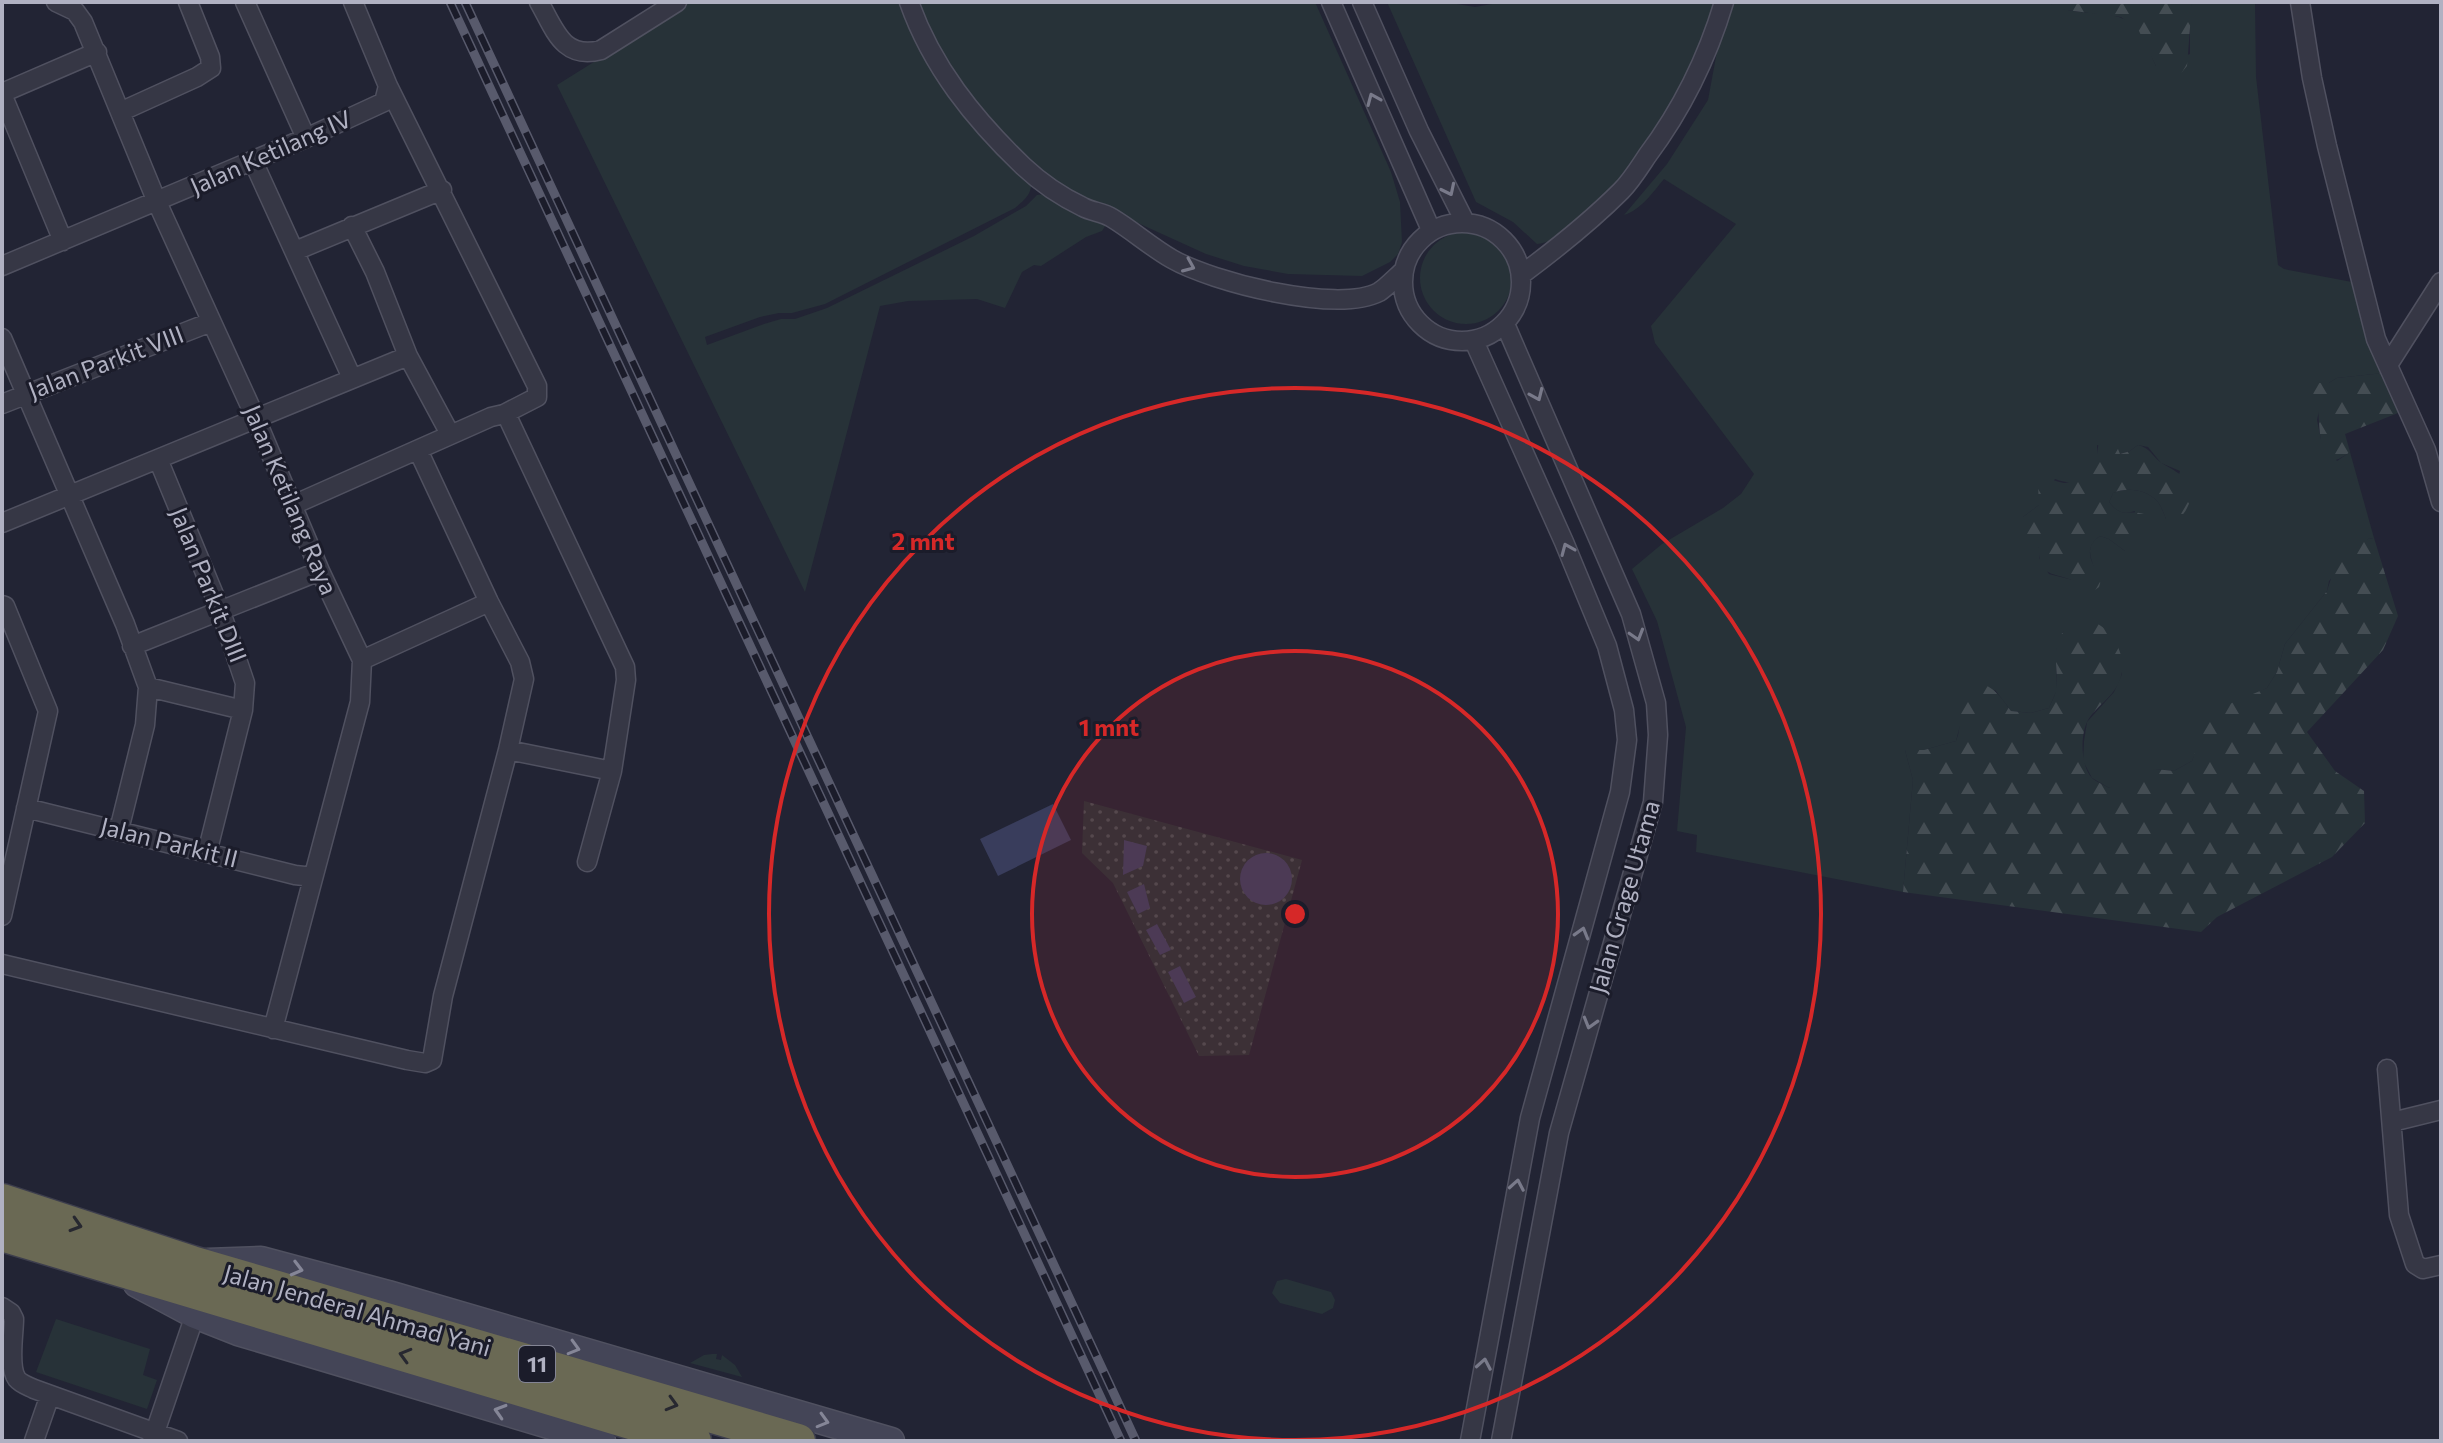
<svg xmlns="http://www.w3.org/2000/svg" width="2443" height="1443" font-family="Commissioner,sans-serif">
  <defs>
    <pattern id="forest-firs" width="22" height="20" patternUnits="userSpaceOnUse" patternTransform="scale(2)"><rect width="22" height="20" fill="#273238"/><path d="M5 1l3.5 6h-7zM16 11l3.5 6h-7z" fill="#444d53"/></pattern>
    <pattern id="park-dots" width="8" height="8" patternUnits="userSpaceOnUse" patternTransform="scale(2)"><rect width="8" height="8" fill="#273238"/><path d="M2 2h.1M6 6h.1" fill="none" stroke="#444d53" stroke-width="1.8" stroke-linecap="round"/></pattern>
  </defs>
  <rect width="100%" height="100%" fill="#222434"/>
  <path fill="#273238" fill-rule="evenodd" d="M 690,2 L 901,2 L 1031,178 C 1033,193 1026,199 1015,208 L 825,304 L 792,313 L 779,313 L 760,317 L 705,337 L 707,345 L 764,324 L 781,319 L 795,319 L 827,308 L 974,236 L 1026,206 L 1037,195 L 1044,194 L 1109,220 L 1102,231 L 1086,237 L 1041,266 L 1034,265 L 1022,272 L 1005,308 L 977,299 L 908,301 L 880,306 L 805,592 L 557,85 Z
    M 913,2 L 1315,2 L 1391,172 L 1400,202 L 1402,242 L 1398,254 L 1390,262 L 1362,276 L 1288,274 L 1244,266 L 1206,254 L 1050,183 L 949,77 Z
    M 1387,2 L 1445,2 L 1475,7 L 1503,2 L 1716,2 C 1697,47 1683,98 1654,137 C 1634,164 1611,188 1587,211 C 1572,225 1558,242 1537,244 L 1513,222 L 1476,202 Z
    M 1731,2 L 2048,2 C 2074,21 2117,3 2140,31 C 2147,40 2151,56 2156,66 L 2190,54 L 2190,12 L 2192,2 L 2255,2 L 2256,77 L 2278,265 L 2284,269 L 2352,282 L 2384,373 L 2337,378 L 2329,383 L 2314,384 L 2311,388 L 2320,406 L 2317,420 L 2321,439 L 2337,461 L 2350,452 L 2374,538 L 2368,539 L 2329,581 L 2327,591 L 2285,644 L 2277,672 L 2267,688 L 2249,697 L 2196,752 L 2192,761 L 2174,771 L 2155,769 L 2109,788 L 2092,778 L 2083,761 L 2084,741 L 2087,722 L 2114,692 L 2122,674 L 2120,655 L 2081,622 L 2063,632 L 2056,651 L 2057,690 L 2049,708 L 2031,713 L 2011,711 L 1995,690 L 1961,722 L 1956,741 L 1924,750 L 1905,750 L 1913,780 L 1903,892 L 1696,852 L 1697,835 L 1677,831 L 1686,727 L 1657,621 L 1632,569 L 1662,544 L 1723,508 L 1741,494 L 1754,474 L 1655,343 L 1651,326 L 1736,224 L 1664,179 C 1653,192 1641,210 1624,215 L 1667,164 L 1708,100 L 1718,46 ZM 2097,445 L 2120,454 L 2130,451 L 2138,445 L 2148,447 L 2161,463 L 2180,471 L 2166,519 C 2164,514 2161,505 2157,501 C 2146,489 2127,487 2113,493 L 2109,502 C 2117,512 2122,515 2135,511 L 2125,551 L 2109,539 L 2100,536 C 2086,545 2089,555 2095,570 L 2077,581 L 2049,574 L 2039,558 L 2039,548 L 2023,517 L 2039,505 L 2055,479 C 2065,484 2086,484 2094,473 C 2099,466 2097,453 2097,445 Z
    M1420 278a46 46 0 1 1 92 0a46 46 0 1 1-92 0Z
    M 1286,1279 L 1331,1292 L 1335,1300 L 1333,1308 L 1322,1314 L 1280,1303 L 1272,1293 L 1277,1281 Z
    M 56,1319 L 150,1349 L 143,1375 L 157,1380 L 147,1409 L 36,1372 Z
    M 712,1354 L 717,1354 L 716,1359 L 721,1360 L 722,1355 L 735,1365 L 742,1377 L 690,1363 L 704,1355 Z"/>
  <path fill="url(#forest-firs)" d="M 2048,2 L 2192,2 L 2187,66 L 2177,78 L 2156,66 L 2139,31 L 2121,17 L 2058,9 Z
    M 2384,373 L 2398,413 L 2345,434 L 2350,452 C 2336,462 2325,466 2312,453 L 2321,439 C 2317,419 2322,407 2310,388 L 2314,383 L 2329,383 L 2337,378 Z
    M 2112,434 L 2120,454 L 2130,451 L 2138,445 C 2151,448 2153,458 2163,464 C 2182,475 2200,483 2187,508 C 2182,518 2177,520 2166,519 C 2164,514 2161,505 2157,501 C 2146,489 2127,487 2113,493 L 2109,502 C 2122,519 2127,509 2144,514 C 2150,530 2142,547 2125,551 L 2109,539 L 2100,536 C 2083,547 2090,564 2102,577 L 2099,587 L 2091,593 C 2086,588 2080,583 2074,581 C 2054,572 2038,578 2039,548 L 2025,535 L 2021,526 L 2023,517 L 2039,505 L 2038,485 L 2045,478 C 2052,479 2057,482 2064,483 C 2066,483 2074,481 2076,481 C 2106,476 2091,455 2102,436 Z
    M 2374,538 L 2398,616 L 2383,650 L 2307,732 L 2335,771 L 2364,791 L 2365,823 L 2332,857 L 2217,917 L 2201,932 L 1903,892 L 1913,780 L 1905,750 L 1924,750 L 1956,741 C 1963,725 1957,709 1961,692 L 1977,683 C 1995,686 2001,698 2011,711 L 2031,713 L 2049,708 C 2051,703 2055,696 2056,691 C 2060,673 2049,647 2064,631 C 2093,600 2130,646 2121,676 C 2116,696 2098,704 2088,720 C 2080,734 2080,767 2093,779 C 2097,782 2104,785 2109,788 L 2135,772 L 2155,769 L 2174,771 L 2192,761 L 2206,723 L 2220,708 L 2267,688 L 2277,672 L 2285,644 L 2327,591 L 2336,563 L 2350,548 L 2368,539 Z"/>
  <path fill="url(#park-dots)" d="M 1084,801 L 1302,860 L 1249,1055 L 1199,1056 L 1113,883 L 1082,853 Z"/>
  <path fill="#393d5c" d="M 1053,804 L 1071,840 L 998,876 L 980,839 Z
    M 1124,840 L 1147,846 L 1143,866 L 1123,875 Z
    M1240 879a26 26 0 1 1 52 0a26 26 0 1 1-52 0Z
    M 1144,884 L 1150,908 L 1138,914 L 1127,892 Z
    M 1157,924 L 1171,950 L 1160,955 L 1146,930 Z
    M 1180,966 L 1196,997 L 1184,1003 L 1168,972 Z"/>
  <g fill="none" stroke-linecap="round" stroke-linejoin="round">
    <g stroke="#505160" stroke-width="21">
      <path id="street" d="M 56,2 L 75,11 L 83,22 L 157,202 L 256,419 L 320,571 L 362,660 L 360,702 L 273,1029
        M 245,2 L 306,138
        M 539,2 C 555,30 563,60 601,50 L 677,2
        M 909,2 C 932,67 974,119 1023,166 C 1040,182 1062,197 1083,207 C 1092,212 1103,212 1112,218 C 1132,230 1151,247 1172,259 C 1212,282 1337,314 1379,292 C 1387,287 1395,278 1402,272
        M 1331,2 L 1431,230
        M 1362,2 L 1419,131 L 1465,222
        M 2300,2 L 2312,78 L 2327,146 L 2376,339 L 2426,450 L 2441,502
        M 388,86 L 537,386 L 537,397 L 504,414
        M 2,93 L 97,52
        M 2,94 L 63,241
        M 120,112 L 197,77 L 211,68 L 210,57 L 188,2
        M 253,161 L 352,378
        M1403 282a59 59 0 1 1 118 0a59 59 0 1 1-118 0Z
        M 295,251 L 442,190
        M 2,266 L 306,138 L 384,102 L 388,86 L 353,2
        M 1521,275 C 1556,249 1590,222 1621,191 C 1631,181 1639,168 1647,156 C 1683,108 1707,59 1724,2
        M 2,338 L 125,624 L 148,687 L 145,725 L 119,830
        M 408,356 L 450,434
        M 2388,365 L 2441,282
        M 2,404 L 211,322
        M 158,459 L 220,609 L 245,683 L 243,710 L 207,853
        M 293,505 L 491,417 L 504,414 L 508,418 L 625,667 L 626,680 L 612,771 L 587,862
        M 2,523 L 408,356 L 375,272 L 352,226
        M 2,605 L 5,606 L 48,711 L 2,916
        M 132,646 L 320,571
        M 362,660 L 489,602
        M 148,687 L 243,710
        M 508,750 L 612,771
        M 26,808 L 295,875 L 313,877
        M 2,964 L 407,1060 L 425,1063 L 432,1060 L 443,996 L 508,750 L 524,679 L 520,662 L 489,602 L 418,450
        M 2387,1069 L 2399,1215 L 2415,1264 L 2423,1269 L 2441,1265
        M 2392,1122 L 2441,1110
        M 2,1307 L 11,1313 L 14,1319 C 14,1334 8,1367 17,1379 C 21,1384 28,1386 34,1389 L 178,1441
        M 34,1441 L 50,1395
        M 152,1441 L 195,1315
        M 1470,1441 L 1530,1118 L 1620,792 L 1627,740 L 1624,710 L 1607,646 L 1564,542 L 1474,341
        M 1501,1441 L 1559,1133 L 1653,802 L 1658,735 L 1656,703 L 1631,614 L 1505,324"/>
    </g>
    <g stroke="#505160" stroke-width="29">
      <path id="secondary" d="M 208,1262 L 261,1260 L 388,1294 L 891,1441
        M 137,1284 L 195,1315 L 238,1332 L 602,1441"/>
    </g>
    <g stroke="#3d3e4d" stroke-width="37">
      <path id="highway" d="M 2,1201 L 192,1263 L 798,1441
        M 2,1234 L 694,1441"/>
    </g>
    <use href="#street" stroke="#363745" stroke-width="18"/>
    <use href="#secondary" stroke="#444557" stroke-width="26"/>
    <use href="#highway" stroke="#6a6954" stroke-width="34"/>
    <g stroke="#585a6c" stroke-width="9">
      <path id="rail" d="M 450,2 L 1121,1441
        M 465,2 L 1136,1441"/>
    </g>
    <use href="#rail" stroke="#1b1c2a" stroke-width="6" stroke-dasharray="18" stroke-linecap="butt"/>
  </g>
  <defs><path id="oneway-chevron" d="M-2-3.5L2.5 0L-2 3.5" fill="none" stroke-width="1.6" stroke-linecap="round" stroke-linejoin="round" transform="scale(2)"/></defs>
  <g stroke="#797a8a">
    <use href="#oneway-chevron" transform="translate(1373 99) rotate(-113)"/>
    <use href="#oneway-chevron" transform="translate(1449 190) rotate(64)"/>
    <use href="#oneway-chevron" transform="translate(1189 266) rotate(23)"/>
    <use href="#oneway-chevron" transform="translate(1537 395) rotate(66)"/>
    <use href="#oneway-chevron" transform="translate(1567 549) rotate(-113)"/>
    <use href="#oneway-chevron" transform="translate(1637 635) rotate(73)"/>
    <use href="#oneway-chevron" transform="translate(1582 933) rotate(-74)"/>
    <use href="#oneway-chevron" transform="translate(1590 1023) rotate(106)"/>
    <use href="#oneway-chevron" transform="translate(1517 1185) rotate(-80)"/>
    <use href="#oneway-chevron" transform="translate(1484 1364) rotate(-80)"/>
  </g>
  <g stroke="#272830">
    <use href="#oneway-chevron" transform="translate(76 1225) rotate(17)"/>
    <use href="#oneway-chevron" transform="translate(405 1355) rotate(-164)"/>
    <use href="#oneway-chevron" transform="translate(672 1404) rotate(16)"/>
  </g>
  <g stroke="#858697">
    <use href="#oneway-chevron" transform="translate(297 1269) rotate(15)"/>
    <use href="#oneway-chevron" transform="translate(574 1348) rotate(16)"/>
    <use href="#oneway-chevron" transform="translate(500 1411) rotate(-163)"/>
    <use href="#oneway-chevron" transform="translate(823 1421) rotate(16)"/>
  </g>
  <circle cx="1295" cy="914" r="263" fill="#d62828" fill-opacity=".12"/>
  <g fill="none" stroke="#d62828" stroke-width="4">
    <circle cx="1295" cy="914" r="263"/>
    <circle cx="1295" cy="914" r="526"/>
  </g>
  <g text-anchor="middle" stroke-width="6" stroke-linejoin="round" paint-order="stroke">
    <rect fill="#1b1c2a" stroke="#838494" stroke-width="2" x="519" y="1346" width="36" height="36" rx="6"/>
    <g font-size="22" font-weight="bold" fill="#b0b1c2">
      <text x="537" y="1372">11</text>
    </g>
    <g font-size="24" fill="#b0b1c2" stroke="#1b1c2a">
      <text transform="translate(271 153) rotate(-24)" y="8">Jalan Ketilang IV</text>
      <text transform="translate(106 363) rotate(-21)" y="8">Jalan Parkit VIII</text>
      <text transform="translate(290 500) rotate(67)" y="8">Jalan Ketilang Raya</text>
      <text transform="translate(208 585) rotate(68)" y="8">Jalan Parkit DIII</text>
      <text transform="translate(169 843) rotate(14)" y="8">Jalan Parkit II</text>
      <text transform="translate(1625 897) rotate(-74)" y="8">Jalan Grage Utama</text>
      <text transform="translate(357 1311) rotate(16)" y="8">Jalan Jenderal Ahmad Yani</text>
    </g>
  </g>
  <circle cx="1295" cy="914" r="12" fill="#d62828" stroke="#1b1c2a" stroke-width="4"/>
  <g font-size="24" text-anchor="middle" font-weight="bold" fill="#d62828" stroke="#1b1c2a" stroke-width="6" stroke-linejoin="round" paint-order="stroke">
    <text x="923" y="550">2 mnt</text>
    <text x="1109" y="736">1 mnt</text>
  </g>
  <rect width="2443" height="1443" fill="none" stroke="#b0b1c2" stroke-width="8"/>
</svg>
